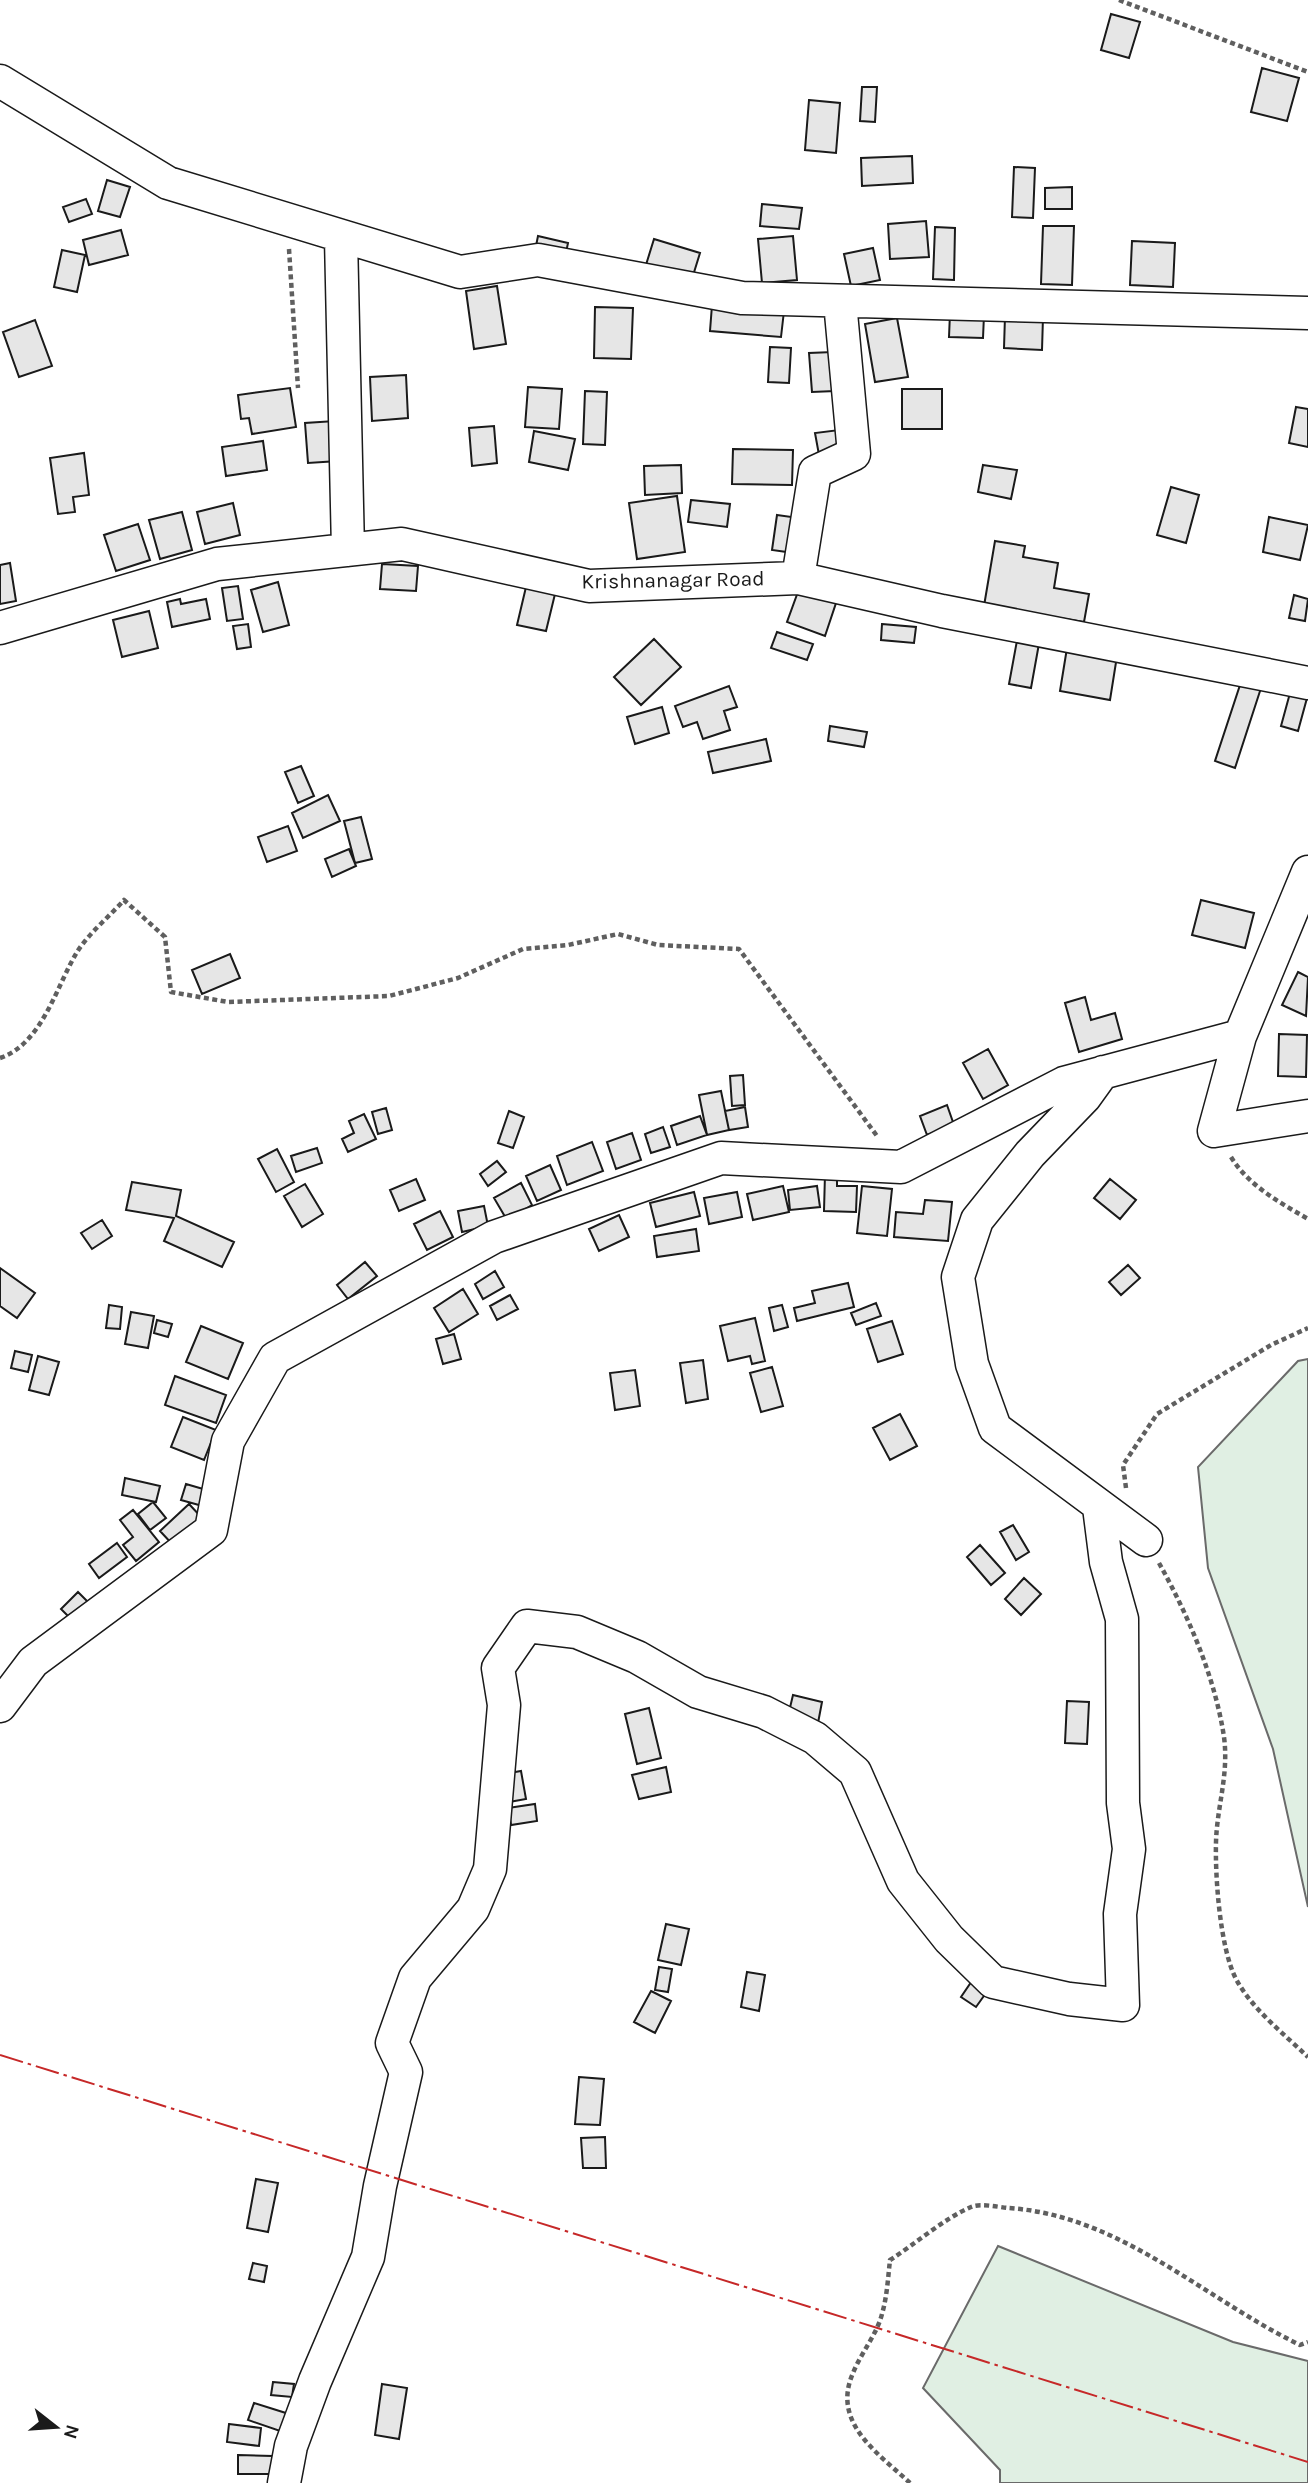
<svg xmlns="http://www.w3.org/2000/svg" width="1308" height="2483" font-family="Karla,sans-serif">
  <rect width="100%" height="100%" fill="#fff"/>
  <path fill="#e0efe3" stroke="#6a6a6a" stroke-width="2" d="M 1308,1359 L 1308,1907 L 1273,1749 L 1208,1568 L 1198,1467 L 1298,1361 Z
    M 998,2246 L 1233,2342 L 1308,2361 L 1308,2483 L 1000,2483 L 1000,2470 L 923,2388 Z"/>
  <path fill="#e6e6e6" stroke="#1a1a1a" stroke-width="2" d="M 1111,14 L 1140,22 L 1129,58 L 1101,50 Z
    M 1262,68 L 1299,78 L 1287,121 L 1251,112 Z
    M 862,87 L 877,87 L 875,122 L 860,121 Z
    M 809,100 L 840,103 L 836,153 L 805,150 Z
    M 912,156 L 913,183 L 862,186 L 861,158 Z
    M 1014,167 L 1035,168 L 1033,218 L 1012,217 Z
    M 107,180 L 130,187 L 120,217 L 98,211 Z
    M 1072,187 L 1072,209 L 1045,209 L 1045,188 Z
    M 86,199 L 92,214 L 69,222 L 63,207 Z
    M 762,204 L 802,208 L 799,229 L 760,226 Z
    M 926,221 L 929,257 L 890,259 L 888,224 Z
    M 1043,226 L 1074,226 L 1072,285 L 1041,284 Z
    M 935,227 L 955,228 L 954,280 L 933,279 Z
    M 121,230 L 128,255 L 89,265 L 83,240 Z
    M 538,236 L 568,243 L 564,262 L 534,256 Z
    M 793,236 L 797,280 L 762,283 L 758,239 Z
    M 654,239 L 700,253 L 691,282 L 645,268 Z
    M 1132,241 L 1175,243 L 1173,287 L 1130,285 Z
    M 873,248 L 880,280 L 851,286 L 844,254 Z
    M 62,250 L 85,255 L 77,292 L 54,287 Z
    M 497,286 L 506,344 L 474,349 L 466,291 Z
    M 712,305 L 784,311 L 781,337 L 710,331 Z
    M 595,307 L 633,308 L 631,359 L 594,358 Z
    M 950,313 L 984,315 L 983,338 L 949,337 Z
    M 1005,316 L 1043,317 L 1042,350 L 1004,348 Z
    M 897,318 L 908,377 L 875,382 L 865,324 Z
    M 35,320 L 52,366 L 19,377 L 3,332 Z
    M 770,347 L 791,348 L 789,383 L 768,382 Z
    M 833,352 L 835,391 L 812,392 L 809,353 Z
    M 406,375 L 408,418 L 372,421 L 370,377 Z
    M 528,387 L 562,389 L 559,429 L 525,427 Z
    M 290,388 L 296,427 L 252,434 L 249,418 L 241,419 L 238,395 Z
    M 902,389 L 942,389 L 942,429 L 902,429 Z
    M 585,391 L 607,392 L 605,445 L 583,444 Z
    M 1296,407 L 1308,409 L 1308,447 L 1289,443 Z
    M 335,421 L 338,461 L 308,463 L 305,423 Z
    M 494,426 L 497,463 L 472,466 L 469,428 Z
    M 847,429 L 849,451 L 819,455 L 815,433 Z
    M 534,431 L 575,439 L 568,470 L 529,462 Z
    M 263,441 L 267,470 L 226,476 L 222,447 Z
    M 733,449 L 793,450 L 792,485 L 732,484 Z
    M 84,453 L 89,495 L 73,497 L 75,512 L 58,514 L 50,458 Z
    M 681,465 L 682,493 L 645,495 L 644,466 Z
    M 983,465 L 1017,470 L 1011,499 L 978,492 Z
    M 1171,487 L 1199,495 L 1186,543 L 1157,535 Z
    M 677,496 L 685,552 L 637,559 L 629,503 Z
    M 691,500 L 730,504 L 727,527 L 688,522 Z
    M 233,503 L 240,535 L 205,544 L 197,512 Z
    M 182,512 L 192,550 L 160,559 L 149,520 Z
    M 777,515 L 799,518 L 794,553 L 772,550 Z
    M 1269,517 L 1308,525 L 1300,560 L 1263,552 Z
    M 138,524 L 150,560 L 116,571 L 104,535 Z
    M 995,541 L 1025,546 L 1023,557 L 1058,563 L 1054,588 L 1089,594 L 1084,622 L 984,606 Z
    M 10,563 L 16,601 L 0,604 L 0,565 Z
    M 382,564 L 418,566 L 416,591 L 380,589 Z
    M 278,582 L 289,625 L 263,632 L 251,590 Z
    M 238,586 L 243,619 L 227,621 L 222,588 Z
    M 526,587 L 555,594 L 546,631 L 517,625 Z
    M 799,589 L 836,603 L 825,636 L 787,622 Z
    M 1294,595 L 1308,599 L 1305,621 L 1289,618 Z
    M 180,599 L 181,604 L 206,599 L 210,619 L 172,627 L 167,602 Z
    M 149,611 L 158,648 L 122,657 L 113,620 Z
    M 248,624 L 251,647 L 237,649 L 233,626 Z
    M 882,624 L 916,627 L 914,643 L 881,640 Z
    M 777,632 L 813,644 L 807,660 L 771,648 Z
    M 1018,635 L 1040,638 L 1031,688 L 1009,684 Z
    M 654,639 L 681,667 L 641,705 L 614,677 Z
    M 1067,648 L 1117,656 L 1110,700 L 1060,691 Z
    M 1241,682 L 1261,688 L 1235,768 L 1215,761 Z
    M 729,686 L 737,707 L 724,711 L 730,730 L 703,739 L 697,722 L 683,727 L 675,706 Z
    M 1290,693 L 1307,698 L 1298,731 L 1281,726 Z
    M 662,707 L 669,733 L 635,744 L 627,717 Z
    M 830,726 L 867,732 L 864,747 L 828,741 Z
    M 766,739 L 771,761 L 713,773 L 708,752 Z
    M 301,766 L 314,796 L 298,803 L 285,772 Z
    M 328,795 L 340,821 L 303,838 L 292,813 Z
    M 361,817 L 372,859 L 355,863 L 344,821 Z
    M 288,826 L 297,851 L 267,862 L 258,837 Z
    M 349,849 L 356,866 L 332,877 L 325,859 Z
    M 1201,900 L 1254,913 L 1245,948 L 1192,935 Z
    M 230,954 L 240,978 L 202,994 L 192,970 Z
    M 1298,972 L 1308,977 L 1306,1016 L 1282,1005 Z
    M 1085,997 L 1091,1020 L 1115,1013 L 1122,1039 L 1079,1052 L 1065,1003 Z
    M 1279,1034 L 1307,1035 L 1306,1077 L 1278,1076 Z
    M 988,1049 L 1008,1085 L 983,1099 L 963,1063 Z
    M 743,1075 L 745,1105 L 732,1106 L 730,1076 Z
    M 721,1091 L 729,1130 L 707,1135 L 699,1095 Z
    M 947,1105 L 954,1125 L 927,1135 L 920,1116 Z
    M 745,1107 L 748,1127 L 729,1130 L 725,1111 Z
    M 386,1108 L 392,1130 L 378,1134 L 372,1112 Z
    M 509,1111 L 524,1117 L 513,1148 L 498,1143 Z
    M 364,1114 L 376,1139 L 348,1152 L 342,1139 L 354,1133 L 349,1121 Z
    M 700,1116 L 707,1135 L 677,1145 L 671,1126 Z
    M 663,1127 L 670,1147 L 651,1153 L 645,1134 Z
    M 632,1133 L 641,1160 L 616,1169 L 607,1142 Z
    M 592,1142 L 603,1171 L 567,1185 L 557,1156 Z
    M 317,1148 L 322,1163 L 296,1172 L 291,1156 Z
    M 277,1149 L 294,1182 L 276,1192 L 258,1159 Z
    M 497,1161 L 506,1172 L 488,1186 L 480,1174 Z
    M 550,1165 L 561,1190 L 537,1201 L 526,1176 Z
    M 825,1174 L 837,1174 L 837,1186 L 857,1186 L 856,1212 L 824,1211 Z
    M 416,1179 L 425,1200 L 399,1211 L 390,1190 Z
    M 1110,1179 L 1136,1200 L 1120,1219 L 1094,1198 Z
    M 132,1182 L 181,1190 L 176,1216 L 234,1242 L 222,1267 L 164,1241 L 174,1218 L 126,1210 Z
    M 521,1183 L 532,1205 L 507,1220 L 494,1198 Z
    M 305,1184 L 323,1214 L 302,1227 L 284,1196 Z
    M 783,1186 L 789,1212 L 753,1220 L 747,1194 Z
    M 817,1186 L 820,1207 L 790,1210 L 788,1190 Z
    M 862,1186 L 892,1189 L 887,1236 L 857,1233 Z
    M 694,1192 L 700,1216 L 656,1227 L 650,1203 Z
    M 737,1192 L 742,1217 L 709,1224 L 704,1198 Z
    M 925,1200 L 952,1202 L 948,1241 L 894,1237 L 896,1212 L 923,1214 Z
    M 484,1206 L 488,1226 L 462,1232 L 458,1211 Z
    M 440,1211 L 453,1237 L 427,1250 L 414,1224 Z
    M 619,1215 L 629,1237 L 599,1251 L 589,1229 Z
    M 102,1220 L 112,1236 L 92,1249 L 81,1233 Z
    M 696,1229 L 699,1251 L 657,1257 L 654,1236 Z
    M 365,1262 L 377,1276 L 348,1299 L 337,1285 Z
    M 1128,1265 L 1140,1278 L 1121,1295 L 1109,1282 Z
    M 0,1268 L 35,1293 L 17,1318 L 0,1306 Z
    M 495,1271 L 504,1287 L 483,1299 L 475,1284 Z
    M 848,1283 L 854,1307 L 797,1321 L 794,1308 L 815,1303 L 812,1291 Z
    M 463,1289 L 478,1314 L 449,1332 L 434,1308 Z
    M 510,1295 L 518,1309 L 497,1320 L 490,1306 Z
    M 876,1303 L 881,1316 L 856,1325 L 851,1313 Z
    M 109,1305 L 122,1307 L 120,1329 L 106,1328 Z
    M 782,1305 L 788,1327 L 774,1331 L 769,1308 Z
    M 131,1312 L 154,1316 L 148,1348 L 125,1344 Z
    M 755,1318 L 765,1361 L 752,1364 L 750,1356 L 728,1361 L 720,1326 Z
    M 157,1320 L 172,1324 L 168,1337 L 154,1333 Z
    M 892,1321 L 903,1354 L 878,1362 L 867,1329 Z
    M 201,1326 L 243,1343 L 228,1379 L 186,1362 Z
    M 454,1334 L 461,1359 L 443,1364 L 436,1339 Z
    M 15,1351 L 32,1355 L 28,1372 L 11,1368 Z
    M 38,1356 L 59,1362 L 49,1395 L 29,1390 Z
    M 703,1360 L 708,1399 L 686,1403 L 680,1363 Z
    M 772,1367 L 783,1406 L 761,1412 L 750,1373 Z
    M 635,1370 L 640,1406 L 615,1410 L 610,1373 Z
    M 175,1376 L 226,1395 L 216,1423 L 165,1405 Z
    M 900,1414 L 917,1446 L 890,1460 L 873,1428 Z
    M 183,1417 L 216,1430 L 204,1460 L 171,1447 Z
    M 125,1478 L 160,1486 L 156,1502 L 122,1495 Z
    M 186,1484 L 210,1491 L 206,1507 L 181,1500 Z
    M 153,1502 L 166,1518 L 150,1530 L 138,1514 Z
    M 189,1504 L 203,1519 L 174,1546 L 160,1531 Z
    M 133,1510 L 159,1542 L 136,1561 L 123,1545 L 133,1537 L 120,1520 Z
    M 1013,1525 L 1029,1552 L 1016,1560 L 1000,1532 Z
    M 117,1543 L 127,1557 L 99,1578 L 89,1564 Z
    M 980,1545 L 1005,1573 L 991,1585 L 967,1557 Z
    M 1024,1578 L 1041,1594 L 1021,1615 L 1005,1599 Z
    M 78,1592 L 89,1603 L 72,1620 L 61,1609 Z
    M 793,1695 L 822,1702 L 818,1723 L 788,1716 Z
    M 1067,1701 L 1089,1702 L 1087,1744 L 1065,1743 Z
    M 649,1708 L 661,1758 L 637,1764 L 625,1714 Z
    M 666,1767 L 671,1792 L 639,1799 L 632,1775 Z
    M 521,1771 L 526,1799 L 509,1802 L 504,1774 Z
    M 535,1804 L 537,1821 L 511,1825 L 508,1808 Z
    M 666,1924 L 689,1929 L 681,1965 L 658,1960 Z
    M 659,1967 L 672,1969 L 668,1992 L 655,1990 Z
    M 747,1972 L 765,1975 L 759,2011 L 741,2007 Z
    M 976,1975 L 991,1986 L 976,2007 L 961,1997 Z
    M 651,1991 L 671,2001 L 655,2033 L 634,2022 Z
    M 579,2077 L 604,2079 L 600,2125 L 575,2124 Z
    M 605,2137 L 606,2168 L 583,2168 L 581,2138 Z
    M 256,2179 L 278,2183 L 268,2232 L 247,2228 Z
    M 253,2263 L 267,2266 L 264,2282 L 249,2279 Z
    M 273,2382 L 294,2384 L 292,2397 L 271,2395 Z
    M 382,2384 L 407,2388 L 399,2439 L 375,2435 Z
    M 254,2403 L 289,2414 L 283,2432 L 248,2420 Z
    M 229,2424 L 261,2428 L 259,2446 L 227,2442 Z
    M 238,2455 L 272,2456 L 272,2474 L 238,2474 Z"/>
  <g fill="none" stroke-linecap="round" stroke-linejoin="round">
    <g stroke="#1a1a1a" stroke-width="35">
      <path id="minor" d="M 0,81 L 168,183 L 460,272 L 538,260 L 742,298 L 1308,313
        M 341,238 L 348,550
        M 798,578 L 815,472 L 854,454 L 840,302
        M 0,628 L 217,564 L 402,544 L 589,586 L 798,578 L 942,611 L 1308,683
        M 1240,1036 L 1214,1131 L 1308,1116
        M 1103,1072 L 1085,1097 L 1030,1154 L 977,1220 L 958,1277 L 972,1364 L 995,1428 L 1146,1540
        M 0,1706 L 33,1662 L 211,1530 L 228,1441 L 275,1358 L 494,1237 L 721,1158 L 901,1167 L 1064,1083 L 1240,1036 L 1308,872
        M 284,2483 L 291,2446 L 315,2381 L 368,2257 L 380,2186 L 406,2072 L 392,2043 L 415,1978 L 473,1909 L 490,1869 L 504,1705 L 498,1668 L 527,1626 L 577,1632 L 637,1657 L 698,1692 L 764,1712 L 815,1738 L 855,1772 L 903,1881 L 949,1939 L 993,1982 L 1069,1999 L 1123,2005 L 1120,1914 L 1129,1849 L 1123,1803 L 1122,1619 L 1106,1562 L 1099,1507"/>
    </g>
    <path stroke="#5f5f5f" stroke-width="4.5" stroke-dasharray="5 3.5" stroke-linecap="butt" d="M 1119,0 L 1308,72
      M 289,249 L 298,388
      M 0,1058 C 42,1044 56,987 77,952 C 89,933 109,917 124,900 L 165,937 L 171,992 L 228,1002 L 389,996 L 458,978 L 523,949 L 568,945 L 618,934 L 658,945 L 739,949 L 877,1136
      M 1231,1157 C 1249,1186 1279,1202 1308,1219
      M 1126,1488 L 1123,1465 L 1157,1414 L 1271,1345 L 1308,1328
      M 1159,1563 C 1188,1615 1215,1677 1224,1737 C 1229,1775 1217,1806 1216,1842 C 1215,1877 1220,1948 1236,1979 C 1252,2009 1284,2034 1308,2057
      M 910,2483 C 878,2453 831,2423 853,2373 C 861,2353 877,2334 882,2314 C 887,2297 888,2278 890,2260 C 915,2244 945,2218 971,2207 C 980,2203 998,2207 1008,2208 C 1120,2215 1203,2298 1300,2345 L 1308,2342"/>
    <use href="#minor" stroke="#fff" stroke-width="32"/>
    <path stroke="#c62828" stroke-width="2" stroke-dasharray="24 5 3.5 5" stroke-linecap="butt" d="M 0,2055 L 1308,2462"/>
  </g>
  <g text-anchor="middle" stroke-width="5" stroke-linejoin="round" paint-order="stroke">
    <g font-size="21" fill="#1a1a1a" stroke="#fff">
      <text transform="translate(673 580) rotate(-1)" y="7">Krishnanagar Road</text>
    </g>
  </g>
  <g transform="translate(56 2427) rotate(107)" stroke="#ffffff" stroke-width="5" paint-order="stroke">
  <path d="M0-5L12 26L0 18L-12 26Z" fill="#1a1a1a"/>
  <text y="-10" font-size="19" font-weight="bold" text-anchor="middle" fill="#1a1a1a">N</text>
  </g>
</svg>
